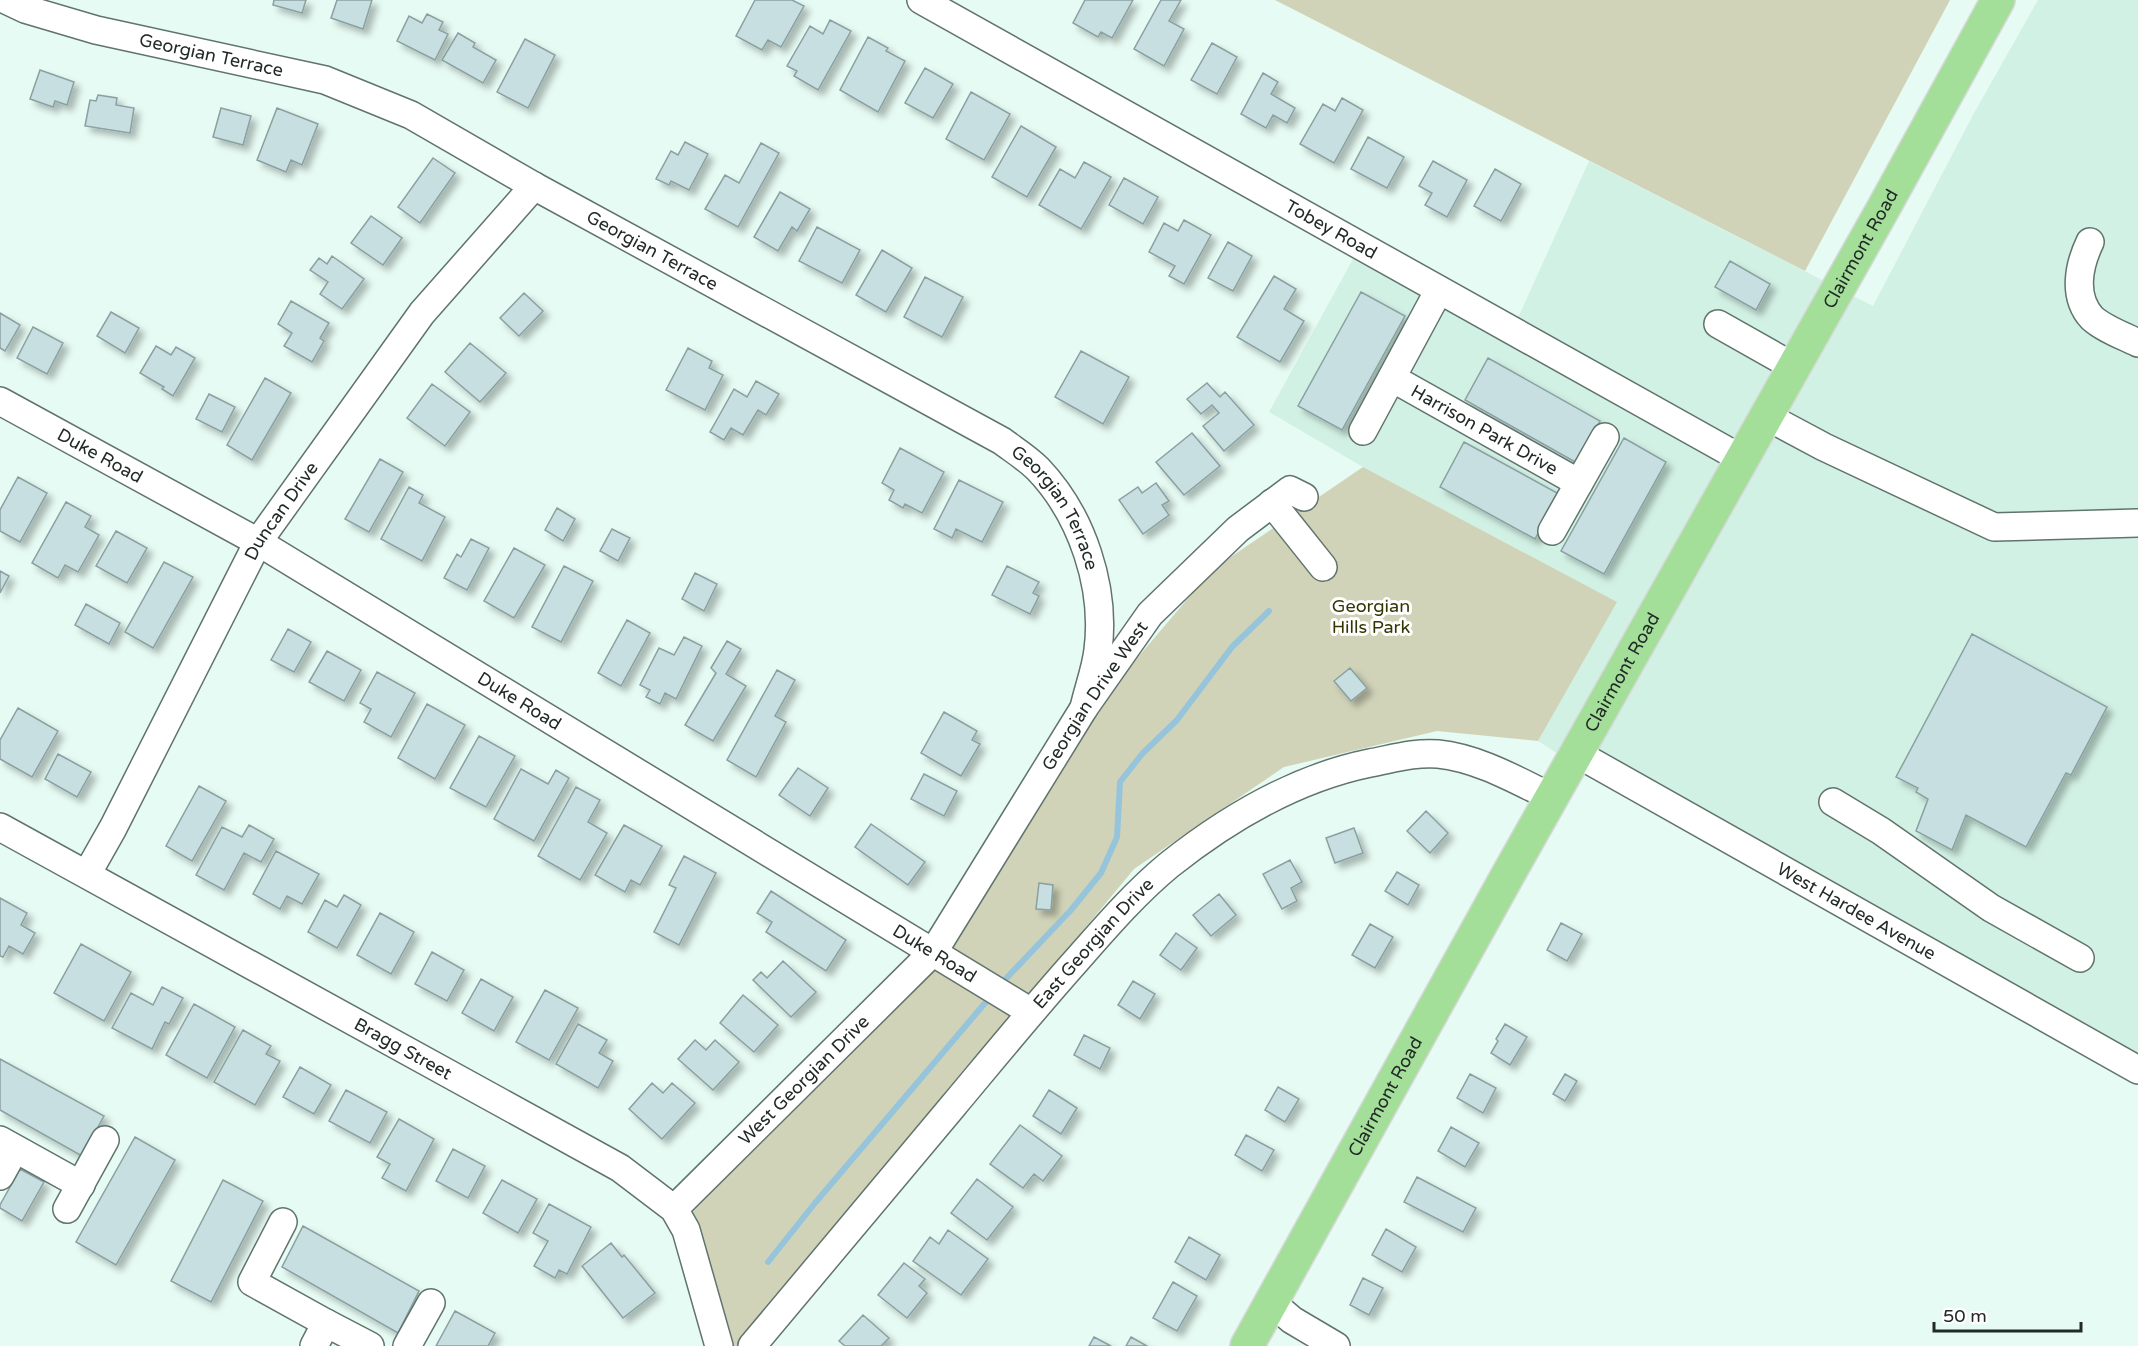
<svg xmlns="http://www.w3.org/2000/svg" width="2138" height="1346" font-family="'Varela Round',sans-serif">
  <defs>
    <filter id="shadow"><feDropShadow dx="5.5" dy="5.5" stdDeviation="3" flood-color="#0004"/></filter>
  </defs>
  <rect width="100%" height="100%" fill="#e6fbf3"/>
  <path fill="#d2f1e5" d="M 2038,0 L 2138,0 L 2138,1069 L 1621,795 L 1538,741 L 1616,602 L 1363,467 L 1269,412 L 1365,237 L 1517,320 L 1589,161 L 1873,306 L 1974,113 Z"/>
  <path fill="#d0d3b8" d="M 1275,0 L 1950,0 L 1805,271 Z
    M 1363,467 L 1617,602 L 1538,741 L 1437,731 L 1284,767 L 1134,869 L 739,1346 L 725,1346 L 690,1215 L 936,963 L 1104,697 L 1213,569 Z"/>
  <g fill="none" stroke-linecap="round" stroke-linejoin="round">
    <path stroke="#96c4db" stroke-width="6" d="M 999,986 L 1071,910 L 1101,873 L 1117,837 L 1120,782 L 1142,754 L 1177,720 L 1232,647 L 1269,611
      M 768,1262 L 815,1203 L 991,996"/>
  </g>
  <path fill="#c7dfe0" stroke="#8aa0a1" stroke-width="1.5" filter="url(#shadow)" d="M 274,0 L 306,0 L 302,13 L 273,5 Z
    M 337,0 L 372,0 L 363,29 L 331,18 Z
    M 755,0 L 792,0 L 804,6 L 781,47 L 768,40 L 762,50 L 736,36 Z
    M 1085,0 L 1133,0 L 1112,38 L 1101,32 L 1098,37 L 1073,23 Z
    M 1161,0 L 1181,0 L 1169,21 L 1184,29 L 1164,66 L 1134,49 Z
    M 427,14 L 443,22 L 439,30 L 448,34 L 435,60 L 397,41 L 409,16 L 422,23 Z
    M 830,20 L 851,31 L 818,90 L 794,76 L 797,71 L 787,66 L 810,26 L 823,34 Z
    M 458,33 L 475,43 L 473,47 L 496,60 L 483,83 L 442,60 Z
    M 868,37 L 888,48 L 886,51 L 905,61 L 878,112 L 840,90 Z
    M 525,39 L 555,55 L 528,108 L 497,92 Z
    M 1212,43 L 1237,57 L 1217,94 L 1191,80 Z
    M 925,68 L 953,84 L 933,118 L 905,103 Z
    M 40,70 L 74,82 L 67,105 L 55,101 L 53,107 L 30,99 Z
    M 1263,73 L 1278,82 L 1271,94 L 1295,108 L 1287,123 L 1273,115 L 1266,128 L 1241,114 Z
    M 971,92 L 1010,114 L 984,160 L 946,139 Z
    M 98,95 L 117,98 L 116,105 L 134,108 L 130,133 L 85,126 L 90,100 L 96,101 Z
    M 1342,98 L 1363,110 L 1334,163 L 1300,144 L 1323,104 L 1335,111 Z
    M 221,108 L 251,116 L 243,145 L 213,137 Z
    M 277,108 L 318,124 L 302,165 L 291,160 L 286,172 L 257,160 Z
    M 1021,126 L 1056,147 L 1027,197 L 992,177 Z
    M 1368,137 L 1404,157 L 1387,188 L 1351,169 Z
    M 685,142 L 708,154 L 689,190 L 671,181 L 669,185 L 656,179 L 671,151 L 678,155 Z
    M 761,143 L 779,153 L 738,227 L 705,209 L 725,175 L 739,183 Z
    M 433,158 L 455,173 L 420,223 L 398,207 Z
    M 1433,161 L 1467,180 L 1447,217 L 1425,205 L 1432,193 L 1419,186 Z
    M 1084,162 L 1111,177 L 1081,229 L 1039,205 L 1060,169 L 1075,178 Z
    M 1495,169 L 1521,184 L 1501,221 L 1474,206 Z
    M 1124,178 L 1158,197 L 1143,224 L 1109,205 Z
    M 780,192 L 810,209 L 797,231 L 792,227 L 778,251 L 754,237 Z
    M 371,216 L 402,238 L 383,265 L 351,243 Z
    M 1184,220 L 1211,235 L 1184,284 L 1169,276 L 1175,266 L 1149,252 L 1164,223 L 1178,231 Z
    M 817,227 L 860,250 L 842,283 L 799,261 Z
    M 1228,242 L 1252,256 L 1233,291 L 1208,278 Z
    M 882,250 L 912,268 L 886,312 L 856,295 Z
    M 332,256 L 364,279 L 342,309 L 320,294 L 328,282 L 310,270 L 319,258 L 327,264 Z
    M 1730,261 L 1770,284 L 1756,310 L 1715,287 Z
    M 1274,276 L 1296,289 L 1284,309 L 1304,321 L 1280,362 L 1237,337 Z
    M 925,277 L 963,297 L 942,337 L 904,317 Z
    M 1361,292 L 1405,316 L 1342,430 L 1298,406 Z
    M 524,293 L 543,311 L 519,336 L 500,318 Z
    M 291,301 L 329,323 L 320,338 L 324,341 L 312,362 L 284,346 L 292,333 L 278,324 Z
    M 111,312 L 139,328 L 125,353 L 97,336 Z
    M 0,313 L 20,325 L 5,351 L 0,348 Z
    M 33,327 L 63,343 L 47,374 L 17,358 Z
    M 470,343 L 506,373 L 480,402 L 445,372 Z
    M 156,346 L 171,355 L 176,347 L 195,358 L 173,396 L 162,389 L 164,387 L 140,373 Z
    M 688,348 L 712,361 L 709,368 L 723,375 L 705,410 L 666,390 Z
    M 1081,351 L 1129,377 L 1103,424 L 1055,397 Z
    M 1488,358 L 1600,421 L 1577,463 L 1465,400 Z
    M 265,378 L 291,393 L 252,460 L 227,445 Z
    M 756,381 L 779,394 L 766,415 L 758,410 L 743,435 L 731,428 L 724,440 L 710,432 L 734,389 L 747,397 Z
    M 1207,383 L 1220,397 L 1225,392 L 1254,425 L 1224,451 L 1203,426 L 1219,413 L 1212,405 L 1201,414 L 1187,399 Z
    M 432,384 L 470,412 L 445,446 L 407,418 Z
    M 209,394 L 235,407 L 222,432 L 196,419 Z
    M 1192,433 L 1220,466 L 1184,495 L 1156,462 Z
    M 1624,438 L 1666,462 L 1604,574 L 1561,551 Z
    M 1464,442 L 1559,494 L 1535,539 L 1440,487 Z
    M 900,448 L 944,472 L 922,513 L 905,504 L 903,508 L 889,500 L 894,490 L 882,483 Z
    M 380,459 L 403,472 L 369,532 L 345,519 Z
    M 18,477 L 47,493 L 20,542 L 0,531 L 0,510 Z
    M 959,480 L 1003,502 L 982,542 L 956,529 L 952,538 L 934,529 Z
    M 1156,483 L 1169,501 L 1162,505 L 1169,515 L 1143,534 L 1119,500 L 1138,487 L 1142,493 Z
    M 409,487 L 423,495 L 419,503 L 445,517 L 422,561 L 381,539 Z
    M 66,502 L 91,516 L 85,527 L 99,535 L 78,572 L 65,565 L 58,578 L 32,563 Z
    M 557,508 L 575,519 L 563,541 L 545,530 Z
    M 612,529 L 630,538 L 618,561 L 600,551 Z
    M 116,531 L 147,548 L 127,583 L 96,566 Z
    M 471,539 L 489,548 L 467,590 L 444,578 L 457,554 L 461,557 Z
    M 514,548 L 545,565 L 514,618 L 484,601 Z
    M 164,562 L 193,577 L 153,648 L 125,632 Z
    M 564,566 L 593,581 L 561,642 L 532,627 Z
    M 1007,566 L 1039,582 L 1033,593 L 1039,596 L 1030,614 L 992,595 Z
    M 0,571 L 9,576 L 0,593 Z
    M 695,573 L 717,584 L 704,611 L 682,599 Z
    M 86,604 L 120,623 L 109,644 L 75,625 Z
    M 627,620 L 650,633 L 621,686 L 598,673 Z
    M 288,629 L 311,642 L 294,672 L 271,660 Z
    M 1972,634 L 2107,707 L 2071,775 L 2066,773 L 2026,847 L 1966,815 L 1952,850 L 1916,831 L 1928,799 L 1916,792 L 1918,788 L 1896,777 Z
    M 684,637 L 702,646 L 676,699 L 665,693 L 660,704 L 646,697 L 650,690 L 640,685 L 659,648 L 674,655 Z
    M 727,641 L 741,649 L 726,674 L 746,686 L 713,741 L 685,725 L 716,673 L 711,668 Z
    M 327,651 L 361,670 L 344,701 L 309,682 Z
    M 1350,668 L 1367,688 L 1351,701 L 1334,681 Z
    M 777,670 L 795,680 L 775,716 L 786,722 L 756,777 L 727,760 Z
    M 377,672 L 415,693 L 391,737 L 364,722 L 371,709 L 360,703 Z
    M 427,704 L 465,725 L 435,779 L 398,758 Z
    M 18,708 L 58,731 L 32,777 L 0,759 L 0,740 Z
    M 944,712 L 977,731 L 972,740 L 980,744 L 961,776 L 921,753 Z
    M 479,736 L 515,756 L 486,807 L 450,788 Z
    M 58,754 L 91,772 L 77,797 L 45,779 Z
    M 798,768 L 828,788 L 810,816 L 779,795 Z
    M 521,769 L 548,784 L 556,770 L 569,778 L 534,841 L 494,819 Z
    M 924,774 L 957,791 L 944,816 L 911,799 Z
    M 199,786 L 226,801 L 192,861 L 166,846 Z
    M 576,787 L 600,800 L 588,822 L 607,833 L 580,880 L 538,856 Z
    M 1426,811 L 1448,833 L 1430,853 L 1407,831 Z
    M 871,824 L 925,862 L 908,885 L 855,847 Z
    M 249,825 L 274,839 L 261,862 L 244,853 L 224,890 L 196,875 L 222,827 L 242,837 Z
    M 624,825 L 662,846 L 640,885 L 631,880 L 625,892 L 595,875 Z
    M 1354,828 L 1363,853 L 1335,863 L 1326,838 Z
    M 276,851 L 319,874 L 302,904 L 287,896 L 280,909 L 253,894 Z
    M 684,856 L 716,873 L 679,945 L 654,932 L 676,888 L 669,885 Z
    M 1290,860 L 1302,882 L 1291,888 L 1297,901 L 1282,909 L 1263,874 Z
    M 1397,872 L 1419,885 L 1408,905 L 1385,891 Z
    M 1039,883 L 1053,885 L 1051,910 L 1036,909 Z
    M 771,891 L 846,940 L 826,971 L 766,932 L 772,922 L 757,913 Z
    M 1219,894 L 1236,915 L 1211,936 L 1193,915 Z
    M 344,895 L 361,905 L 337,948 L 308,932 L 325,900 L 337,907 Z
    M 0,898 L 27,913 L 21,925 L 35,933 L 23,954 L 9,946 L 3,957 L 0,956 Z
    M 380,913 L 414,932 L 391,974 L 357,955 Z
    M 1561,923 L 1582,934 L 1567,961 L 1547,950 Z
    M 1370,924 L 1393,937 L 1375,968 L 1352,955 Z
    M 1176,933 L 1197,948 L 1181,970 L 1160,955 Z
    M 81,944 L 131,972 L 104,1021 L 54,993 Z
    M 432,952 L 464,970 L 447,1001 L 415,984 Z
    M 783,961 L 816,992 L 791,1017 L 753,980 L 761,972 L 767,978 Z
    M 481,979 L 513,997 L 494,1031 L 462,1013 Z
    M 1133,981 L 1155,994 L 1140,1019 L 1118,1005 Z
    M 162,987 L 183,998 L 169,1024 L 165,1022 L 152,1049 L 112,1028 L 131,993 L 153,1005 Z
    M 545,990 L 578,1008 L 549,1060 L 516,1042 Z
    M 743,995 L 778,1025 L 754,1052 L 720,1023 Z
    M 194,1004 L 235,1027 L 207,1078 L 166,1055 Z
    M 578,1024 L 607,1040 L 599,1053 L 613,1061 L 598,1088 L 556,1064 Z
    M 1505,1024 L 1527,1037 L 1510,1065 L 1491,1053 L 1498,1041 L 1496,1039 Z
    M 243,1030 L 271,1046 L 266,1054 L 280,1061 L 255,1105 L 214,1082 Z
    M 1084,1035 L 1110,1048 L 1100,1069 L 1074,1055 Z
    M 695,1040 L 706,1050 L 715,1040 L 739,1062 L 713,1090 L 678,1059 Z
    M 0,1059 L 104,1116 L 82,1156 L 0,1110 Z
    M 300,1067 L 331,1085 L 314,1114 L 283,1097 Z
    M 1470,1074 L 1496,1088 L 1483,1113 L 1457,1098 Z
    M 1565,1074 L 1577,1081 L 1565,1101 L 1553,1094 Z
    M 652,1083 L 663,1093 L 672,1083 L 695,1103 L 662,1139 L 629,1109 Z
    M 1278,1087 L 1299,1099 L 1285,1122 L 1265,1110 Z
    M 346,1090 L 387,1112 L 370,1143 L 329,1121 Z
    M 1049,1090 L 1077,1108 L 1061,1134 L 1033,1116 Z
    M 399,1119 L 434,1139 L 406,1191 L 382,1178 L 390,1164 L 377,1157 Z
    M 1020,1125 L 1062,1156 L 1043,1181 L 1034,1174 L 1023,1188 L 990,1164 Z
    M 1451,1127 L 1479,1143 L 1465,1167 L 1438,1151 Z
    M 1246,1135 L 1274,1150 L 1262,1171 L 1235,1155 Z
    M 135,1137 L 175,1160 L 116,1265 L 76,1242 Z
    M 453,1149 L 485,1166 L 468,1198 L 436,1181 Z
    M 20,1169 L 44,1182 L 22,1221 L 0,1208 L 0,1205 Z
    M 1417,1177 L 1476,1208 L 1463,1232 L 1404,1202 Z
    M 977,1179 L 1013,1207 L 987,1240 L 951,1213 Z
    M 223,1180 L 263,1201 L 211,1302 L 171,1281 Z
    M 502,1180 L 537,1199 L 518,1233 L 483,1213 Z
    M 549,1204 L 591,1227 L 567,1274 L 559,1270 L 555,1278 L 534,1266 L 548,1241 L 533,1233 Z
    M 303,1226 L 419,1291 L 398,1333 L 282,1267 Z
    M 1386,1229 L 1416,1247 L 1402,1272 L 1372,1255 Z
    M 948,1230 L 988,1259 L 961,1295 L 913,1261 L 930,1237 L 939,1244 Z
    M 1189,1237 L 1220,1255 L 1206,1280 L 1175,1262 Z
    M 611,1243 L 622,1257 L 624,1255 L 655,1293 L 623,1318 L 582,1266 Z
    M 904,1263 L 925,1279 L 919,1286 L 927,1293 L 907,1318 L 878,1295 Z
    M 1363,1278 L 1383,1288 L 1369,1315 L 1350,1305 Z
    M 1173,1282 L 1197,1296 L 1177,1331 L 1153,1318 Z
    M 455,1311 L 495,1333 L 488,1346 L 436,1346 Z
    M 863,1315 L 889,1338 L 881,1346 L 845,1346 L 839,1341 Z
    M 1094,1337 L 1111,1346 L 1089,1346 Z
    M 1131,1337 L 1147,1346 L 1126,1346 Z"/>
  <g fill="none" stroke-linecap="round" stroke-linejoin="round">
    <g stroke="#60736c" stroke-width="30">
      <g id="minor">
        <path id="s1" d="M 6,0 L 25,9 L 96,30 L 325,80 L 411,115 L 534,186 L 1002,441 C 1014,450 1027,458 1038,469 C 1082,515 1106,587 1098,650 C 1096,669 1088,689 1084,708"/>
        <path id="s2" d="M 921,0 L 1742,459"/>
        <path d="M 2090,242 C 2079,265 2072,296 2092,318 C 2104,329 2124,336 2138,343"/>
        <path d="M 1718,324 L 1794,367"/>
        <path id="s3" d="M 1392,378 L 1579,483"/>
        <path id="s4" d="M 0,401 L 258,542 L 1031,1012"/>
        <path d="M 1766,416 L 1824,447 L 1994,527 L 2138,523"/>
        <path d="M 1363,431 L 1439,290"/>
        <path d="M 1272,503 L 1323,567"/>
        <path d="M 1552,531 L 1605,437"/>
        <path id="s5" d="M 1576,753 L 2138,1070"/>
        <path d="M 1833,802 L 1881,831 L 1991,908 L 2080,958"/>
        <path id="s6" d="M 0,827 L 620,1168 L 674,1209 L 686,1230 L 719,1346"/>
        <path id="s7" d="M 87,874 L 113,828 L 258,542 L 422,313 L 534,186"/>
        <path d="M 0,1140 L 81,1185"/>
        <path d="M 0,1176 L 15,1149"/>
        <path d="M 67,1209 L 105,1140"/>
        <path id="s8" d="M 674,1209 L 934,951 L 1084,708 L 1150,614 L 1238,529 L 1290,490 L 1304,497"/>
        <path d="M 283,1222 L 252,1282 L 326,1323"/>
        <path d="M 1271,1302 L 1292,1320 L 1336,1346"/>
        <path d="M 314,1346 L 326,1323 L 370,1346"/>
        <path d="M 407,1346 L 431,1303"/>
        <path id="s9" d="M 752,1346 C 819,1266 886,1186 953,1106 C 994,1057 1034,1008 1076,961 C 1105,928 1135,893 1169,865 C 1227,819 1296,778 1370,763 C 1392,759 1415,752 1438,754 C 1478,758 1516,780 1551,797"/>
      </g>
    </g>
    <g stroke="#d7d9d8" stroke-width="36">
      <g id="major">
        <path id="s10" d="M 1247,1346 L 1509,873 L 1883,209 L 1998,0"/>
      </g>
    </g>
    <use href="#minor" stroke="#fff" stroke-width="27"/>
    <use href="#major" stroke="#a4df9a" stroke-width="33"/>
  </g>
  <g text-anchor="middle" stroke-width="6" stroke-linejoin="round" paint-order="stroke">
    <g font-size="18" fill="#222a27" stroke="#fff">
      <text dy="6" stroke="none"><textPath href="#s1" startOffset="213">Georgian Terrace</textPath></text>
      <text dy="6" stroke="none"><textPath href="#s2" startOffset="470">Tobey Road</textPath></text>
      <text dy="6" stroke="none"><textPath href="#s10" startOffset="1257">Clairmont Road</textPath></text>
      <text dy="6" stroke="none"><textPath href="#s1" startOffset="699">Georgian Terrace</textPath></text>
      <text dy="6" stroke="none"><textPath href="#s3" startOffset="106">Harrison Park Drive</textPath></text>
      <text dy="6" stroke="none"><textPath href="#s4" startOffset="114">Duke Road</textPath></text>
      <text dy="6" stroke="none"><textPath href="#s7" startOffset="412">Duncan Drive</textPath></text>
      <text dy="6" stroke="none"><textPath href="#s1" startOffset="1185">Georgian Terrace</textPath></text>
      <text dy="6" stroke="none"><textPath href="#s10" startOffset="771">Clairmont Road</textPath></text>
      <text dy="6" stroke="none"><textPath href="#s8" startOffset="668">Georgian Drive West</textPath></text>
      <text dy="6" stroke="none"><textPath href="#s4" startOffset="600">Duke Road</textPath></text>
      <text dy="6" stroke="none"><textPath href="#s5" startOffset="322">West Hardee Avenue</textPath></text>
      <text dy="6" stroke="none"><textPath href="#s9" startOffset="528">East Georgian Drive</textPath></text>
      <text dy="6" stroke="none"><textPath href="#s4" startOffset="1086">Duke Road</textPath></text>
      <text dy="6" stroke="none"><textPath href="#s6" startOffset="460">Bragg Street</textPath></text>
      <text dy="6" stroke="none"><textPath href="#s8" startOffset="183">West Georgian Drive</textPath></text>
      <text dy="6" stroke="none"><textPath href="#s10" startOffset="285">Clairmont Road</textPath></text>
    </g>
    <g font-size="18" fill="#343500" stroke="#fff">
      <text x="1371" y="612">Georgian<tspan x="1371" dy="21">Hills Park</tspan></text>
    </g>
  </g>
  <path d="M1934 1322v9h147v-9" fill="none" stroke="#222a27" stroke-width="3"/>
  <text x="1943" y="1322" font-size="18" fill="#222a27" stroke="#ffffff" stroke-width="4.5" paint-order="stroke">50 m</text>
</svg>
